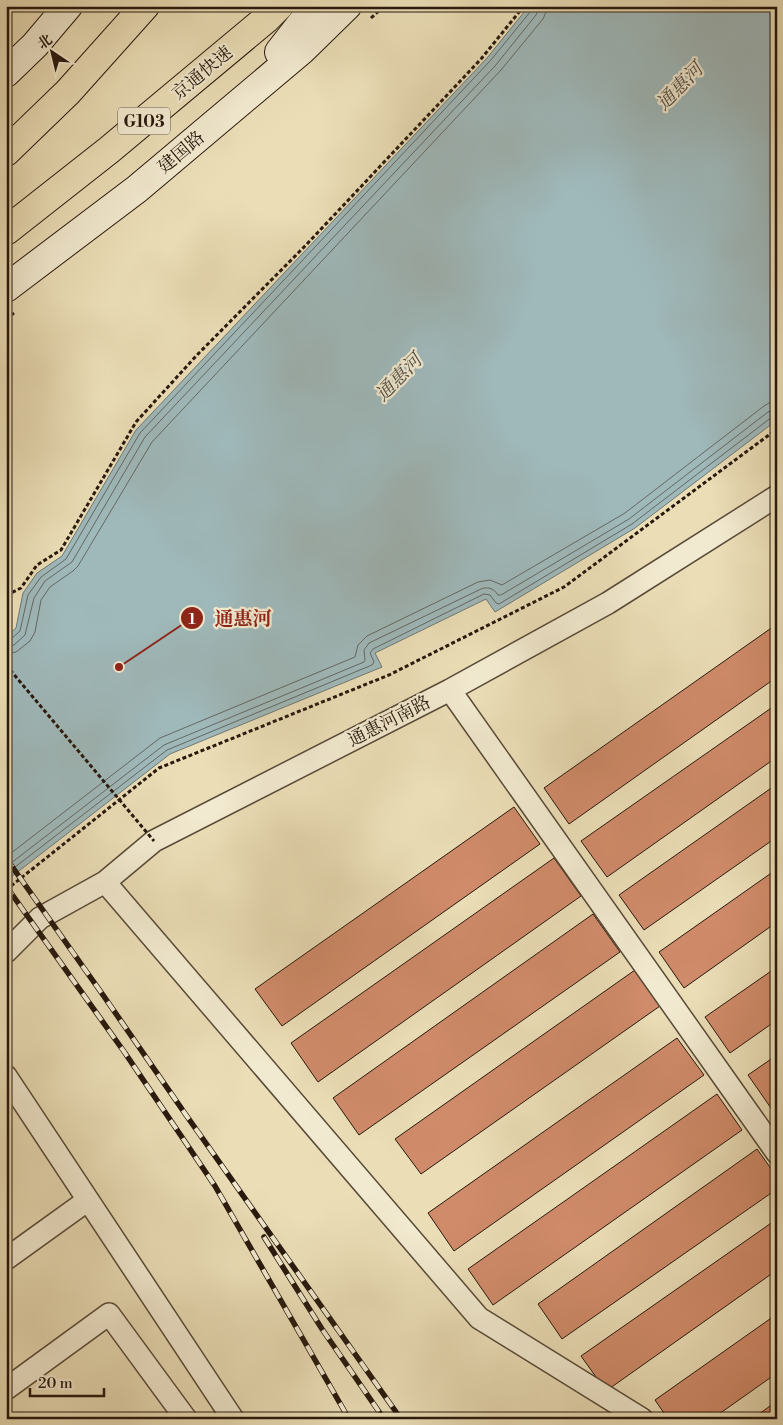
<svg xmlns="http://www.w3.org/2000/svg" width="783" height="1425" font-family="'Libre Bodoni','Noto Serif SC',serif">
  <rect width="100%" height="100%" fill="#ebdeb7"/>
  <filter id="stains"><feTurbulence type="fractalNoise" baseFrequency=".004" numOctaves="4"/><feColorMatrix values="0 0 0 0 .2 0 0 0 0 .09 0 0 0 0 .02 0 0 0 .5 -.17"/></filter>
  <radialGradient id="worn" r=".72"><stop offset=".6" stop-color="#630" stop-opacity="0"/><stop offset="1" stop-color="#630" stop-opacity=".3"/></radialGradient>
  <path fill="#9fb9bb" stroke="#6f7975" d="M 529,6 L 777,6 L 777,420 L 635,528 L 495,612 L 486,599 L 375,653 L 382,667 L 170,754 L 6,881 L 6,637 L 16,628 L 23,593 L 37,573 L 62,556 L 136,430 L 487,58 Z"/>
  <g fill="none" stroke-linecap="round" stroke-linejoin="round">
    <path stroke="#636864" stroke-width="1" d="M 6,640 L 11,639 L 20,631 L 28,595 L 41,577 L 66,559 L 140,433 L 490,61 L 531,11 L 533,6
      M 6,647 L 14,645 L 25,635 L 34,598 L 45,581 L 72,562 L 145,437 L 495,66 L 536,15 L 539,6
      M 6,654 L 16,652 L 30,641 L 35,632 L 41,600 L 50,587 L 73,571 L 78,566 L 152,442 L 501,70 L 543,19 L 546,12 L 546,6
      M 6,857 L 160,738 L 355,657 L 358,645 L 367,636 L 478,582 L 490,580 L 502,585 L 625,513 L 764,406 L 769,403 L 777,402
      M 6,867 L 164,745 L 364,662 L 365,660 L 364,650 L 369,643 L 481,589 C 489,586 494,589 498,595 L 501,595 L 629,519 L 768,412 L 777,410
      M 6,874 L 167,750 L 372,665 L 374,662 L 370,653 L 373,649 L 484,594 L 490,595 L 496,603 L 499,604 L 632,524 L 772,417 L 777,416"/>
  </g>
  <path fill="#d08b6a" stroke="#27180d" d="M 777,624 L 777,677 L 569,824 L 544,788 Z
    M 777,704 L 777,757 L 607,877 L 581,841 Z
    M 777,784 L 777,837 L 644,930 L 619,895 Z
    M 514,807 L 540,844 L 282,1026 L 255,989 Z
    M 554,858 L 581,896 L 318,1082 L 291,1043 Z
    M 777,869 L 777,922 L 684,988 L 659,952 Z
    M 593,914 L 620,952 L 359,1135 L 333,1098 Z
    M 777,967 L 777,1020 L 730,1053 L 705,1017 Z
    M 635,970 L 660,1006 L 421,1174 L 395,1139 Z
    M 677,1038 L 704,1075 L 454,1251 L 428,1213 Z
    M 777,1055 L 777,1108 L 773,1111 L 748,1075 Z
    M 717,1094 L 742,1130 L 493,1305 L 468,1269 Z
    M 757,1149 L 777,1177 L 777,1189 L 562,1339 L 538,1304 Z
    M 777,1219 L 777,1270 L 606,1391 L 581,1356 Z
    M 777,1314 L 777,1373 L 712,1419 L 668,1419 L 655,1400 Z
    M 777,1401 L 777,1419 L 752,1419 Z"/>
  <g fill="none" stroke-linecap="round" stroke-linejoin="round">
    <g stroke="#584a38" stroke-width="24">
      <path id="minor" d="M 450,690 L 777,1153
        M 105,882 L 479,1318 L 642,1419
        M 6,952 L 40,918 L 105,882 L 154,841 L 450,690 L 608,603 L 777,496
        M 6,1076 L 233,1419
        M 6,1259 L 88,1200
        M 6,1389 L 109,1314 L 186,1419"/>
    </g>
    <g stroke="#27180d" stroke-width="30">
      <path id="secondary" d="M 279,52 L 315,6
        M 6,73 L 35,45 L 68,6
        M 6,288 L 137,189 L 302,50 L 347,6"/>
    </g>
    <g stroke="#27180d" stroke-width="30">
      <path id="motorway" d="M 6,152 L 68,92 L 145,6
        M 6,231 L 109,150 L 266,19 L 279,6"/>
    </g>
    <path stroke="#27180d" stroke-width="3" stroke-dasharray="4 2.5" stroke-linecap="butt" d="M 371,18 L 384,6
      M 6,319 L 14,313
      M 6,594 L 9,594 L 21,588 L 37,565 L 61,550 L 136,422 L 197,355 L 307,244 L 481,59 L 524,6
      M 6,890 L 159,768 L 389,675 L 564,587 L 777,429"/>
    <use href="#minor" stroke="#f2ead0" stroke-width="21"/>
    <use href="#secondary" stroke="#f2ead0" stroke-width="28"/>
    <use href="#motorway" stroke="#ebdeb7" stroke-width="28"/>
    <g stroke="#27180d" stroke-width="5.5">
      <path id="rail" d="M 6,858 L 103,995 L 186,1115 L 401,1419
        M 6,886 L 125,1053 L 215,1186 L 349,1419
        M 264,1237 L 322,1329 L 384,1419"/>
    </g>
    <use href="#rail" stroke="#f2ead0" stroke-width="4" stroke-dasharray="11" stroke-linecap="butt"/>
    <path stroke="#27180d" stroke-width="3" stroke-dasharray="4 2.5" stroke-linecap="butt" d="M 6,665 L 154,841"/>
  </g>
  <g text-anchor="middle" stroke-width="4.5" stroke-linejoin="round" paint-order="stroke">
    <rect fill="#f2ead0" stroke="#645748" stroke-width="1" x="118" y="107.5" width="52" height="27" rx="4"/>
    <g font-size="16" font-weight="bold" fill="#27180d">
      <text x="144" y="127">G103</text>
    </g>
    <g font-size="18" fill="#27180d" stroke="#f2ead0">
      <text transform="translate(202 73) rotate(-40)" y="6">京通快速</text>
      <text transform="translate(181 152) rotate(-40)" y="6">建国路</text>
      <text transform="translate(389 721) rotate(-27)" y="6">通惠河南路</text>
    </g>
    <g font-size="19" font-style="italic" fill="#51504a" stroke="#f2ead0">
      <text transform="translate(679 86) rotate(-46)" y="7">通惠河</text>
      <text transform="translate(398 377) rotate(-46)" y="7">通惠河</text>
    </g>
  </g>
  <path fill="none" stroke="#8f2418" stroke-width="2" d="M119 667L192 618"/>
  <g fill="#8f2418" stroke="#f2ead0" stroke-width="2">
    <circle cx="119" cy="667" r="5"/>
    <circle cx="192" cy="618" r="12"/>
  </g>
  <g font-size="15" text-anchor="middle" font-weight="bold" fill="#fff">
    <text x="192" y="624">1</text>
  </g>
  <g font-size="19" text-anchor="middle" font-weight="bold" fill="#8f2418" stroke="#f2ead0" stroke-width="4.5" stroke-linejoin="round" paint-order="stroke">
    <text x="243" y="625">通惠河</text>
  </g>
  <rect width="783" height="1425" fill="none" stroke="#ebdeb7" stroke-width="25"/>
  <rect x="8" y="8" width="768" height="1410" fill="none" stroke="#27180d" stroke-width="2.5"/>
  <rect x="12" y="12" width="758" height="1400" fill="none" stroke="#27180d"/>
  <g transform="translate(52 52) rotate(325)" stroke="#f2ead0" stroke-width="4" paint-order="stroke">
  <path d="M0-4L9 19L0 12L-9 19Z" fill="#27180d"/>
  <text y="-8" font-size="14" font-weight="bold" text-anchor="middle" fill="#27180d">北</text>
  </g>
  <path d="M30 1388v8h74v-8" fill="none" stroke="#27180d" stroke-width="2.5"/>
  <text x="38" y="1388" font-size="15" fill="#27180d" stroke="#f2ead0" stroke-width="4" paint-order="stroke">20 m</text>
  <rect width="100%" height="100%" filter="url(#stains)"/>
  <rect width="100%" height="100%" fill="url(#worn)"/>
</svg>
